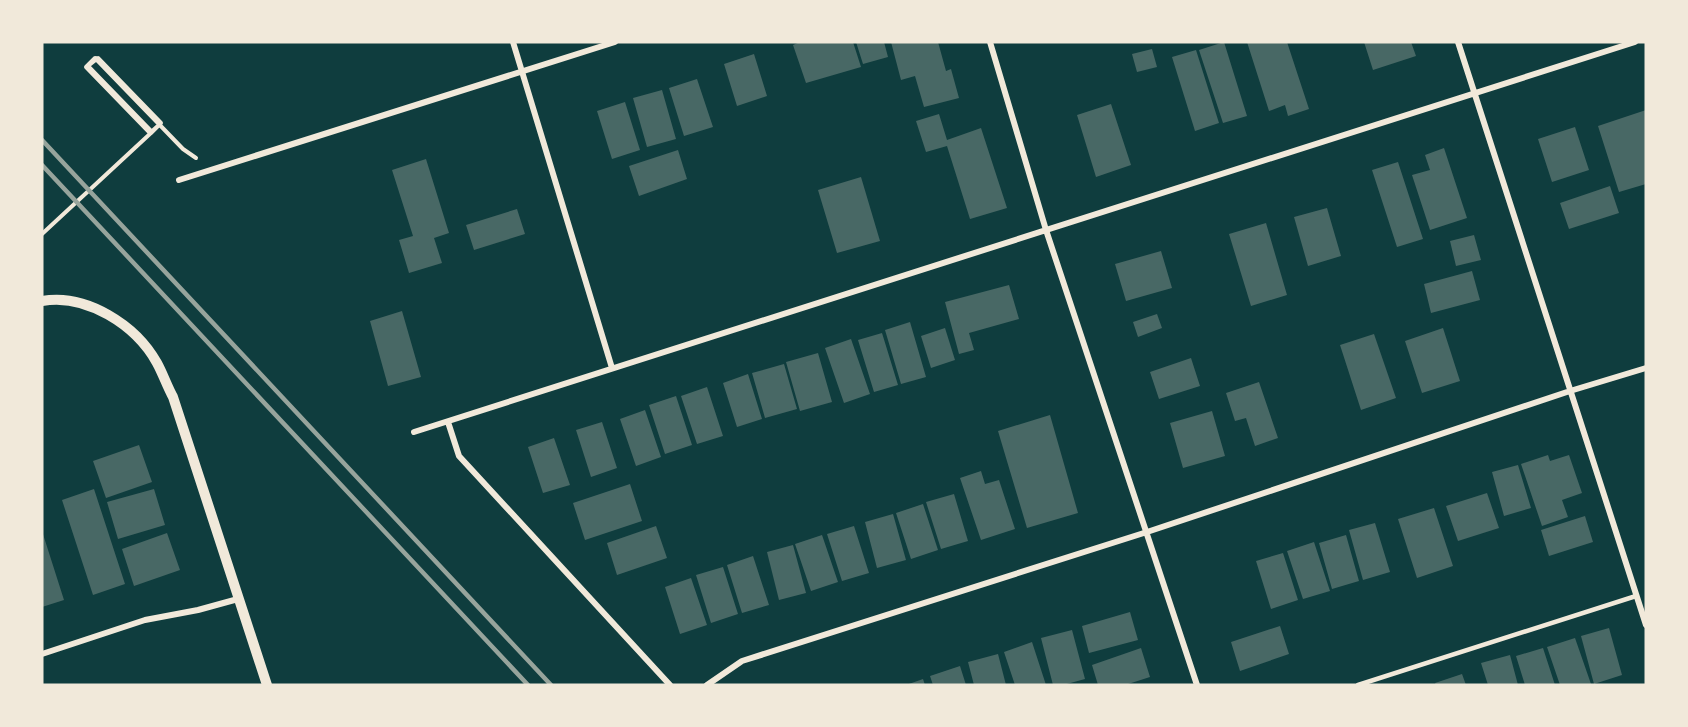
<svg xmlns="http://www.w3.org/2000/svg" width="1688" height="727" font-family="'DM Sans',sans-serif">
  <rect width="100%" height="100%" fill="#0f3d3e"/>
  <path fill="#486865" d="M 800,42 L 853,42 L 861,67 L 806,83 L 793,45 Z
    M 856,42 L 884,42 L 888,57 L 863,64 Z
    M 891,42 L 938,42 L 946,71 L 951,69 L 959,98 L 924,107 L 915,76 L 901,80 Z
    M 1224,42 L 1247,116 L 1223,123 L 1199,50 Z
    M 1247,42 L 1287,42 L 1309,109 L 1288,116 L 1285,105 L 1269,111 Z
    M 1364,42 L 1411,42 L 1416,56 L 1373,70 Z
    M 1152,49 L 1157,67 L 1137,72 L 1132,54 Z
    M 1196,50 L 1219,123 L 1195,131 L 1172,57 Z
    M 754,54 L 767,96 L 737,106 L 724,64 Z
    M 697,79 L 713,127 L 684,136 L 669,88 Z
    M 662,90 L 676,139 L 647,147 L 633,98 Z
    M 625,102 L 640,150 L 612,159 L 597,111 Z
    M 1111,104 L 1131,165 L 1096,177 L 1077,115 Z
    M 1646,110 L 1646,184 L 1619,192 L 1598,126 Z
    M 939,114 L 947,140 L 981,128 L 1007,208 L 970,219 L 947,146 L 926,152 L 916,121 Z
    M 1575,127 L 1589,170 L 1552,182 L 1538,139 Z
    M 1444,148 L 1467,218 L 1430,230 L 1412,175 L 1430,170 L 1425,155 Z
    M 678,150 L 687,179 L 639,196 L 629,166 Z
    M 426,159 L 449,233 L 434,238 L 442,263 L 409,273 L 399,240 L 413,236 L 392,170 Z
    M 1398,162 L 1423,239 L 1397,247 L 1372,170 Z
    M 861,177 L 880,241 L 837,253 L 818,190 Z
    M 1610,186 L 1619,213 L 1569,229 L 1560,203 Z
    M 1327,208 L 1341,256 L 1308,266 L 1294,217 Z
    M 517,209 L 525,234 L 474,250 L 466,225 Z
    M 1266,223 L 1287,295 L 1251,306 L 1229,234 Z
    M 1474,235 L 1481,260 L 1456,266 L 1450,241 Z
    M 1161,251 L 1172,288 L 1126,301 L 1115,264 Z
    M 1472,271 L 1480,300 L 1431,313 L 1424,284 Z
    M 1009,285 L 1019,319 L 969,333 L 974,350 L 959,354 L 945,302 Z
    M 402,311 L 421,377 L 388,386 L 370,321 Z
    M 1157,314 L 1162,328 L 1138,337 L 1133,322 Z
    M 910,322 L 926,377 L 901,384 L 885,330 Z
    M 945,328 L 955,360 L 931,368 L 921,336 Z
    M 1443,328 L 1460,381 L 1422,393 L 1405,341 Z
    M 882,333 L 898,385 L 874,392 L 858,340 Z
    M 1374,334 L 1396,398 L 1361,410 L 1340,345 Z
    M 851,339 L 870,394 L 844,403 L 825,348 Z
    M 818,353 L 832,402 L 800,411 L 786,362 Z
    M 1191,358 L 1200,386 L 1159,399 L 1150,372 Z
    M 784,364 L 797,409 L 765,418 L 752,373 Z
    M 748,374 L 762,419 L 737,427 L 723,383 Z
    M 1259,382 L 1278,438 L 1255,446 L 1246,418 L 1235,421 L 1226,393 Z
    M 707,387 L 723,436 L 697,444 L 681,396 Z
    M 676,396 L 692,445 L 665,454 L 649,405 Z
    M 645,410 L 661,457 L 636,466 L 620,419 Z
    M 1212,411 L 1225,456 L 1183,468 L 1170,423 Z
    M 1050,415 L 1078,513 L 1027,528 L 998,431 Z
    M 602,422 L 617,468 L 591,477 L 576,430 Z
    M 554,438 L 570,485 L 543,493 L 528,447 Z
    M 139,445 L 152,482 L 106,498 L 93,461 Z
    M 1548,455 L 1550,461 L 1569,455 L 1582,493 L 1562,500 L 1568,517 L 1542,526 L 1521,464 Z
    M 1518,465 L 1531,508 L 1504,516 L 1492,472 Z
    M 981,471 L 985,484 L 999,480 L 1015,529 L 981,540 L 960,478 Z
    M 630,484 L 642,521 L 585,540 L 573,503 Z
    M 94,489 L 125,584 L 93,595 L 62,500 Z
    M 154,489 L 165,525 L 118,539 L 107,502 Z
    M 1487,493 L 1499,528 L 1458,541 L 1446,506 Z
    M 954,494 L 968,541 L 941,549 L 926,502 Z
    M 923,504 L 938,550 L 911,559 L 896,513 Z
    M 1434,508 L 1453,566 L 1417,578 L 1398,519 Z
    M 893,514 L 906,560 L 877,568 L 865,522 Z
    M 1585,516 L 1593,542 L 1549,556 L 1541,530 Z
    M 1375,523 L 1390,572 L 1363,580 L 1349,530 Z
    M 656,526 L 667,558 L 617,575 L 607,543 Z
    M 854,526 L 869,573 L 842,581 L 827,534 Z
    M 42,531 L 64,600 L 42,607 Z
    M 167,533 L 180,570 L 134,586 L 122,549 Z
    M 822,535 L 838,582 L 811,591 L 795,544 Z
    M 1346,535 L 1359,581 L 1332,589 L 1319,543 Z
    M 1314,542 L 1330,591 L 1303,599 L 1287,551 Z
    M 793,545 L 806,593 L 779,600 L 767,552 Z
    M 1283,553 L 1298,600 L 1271,609 L 1256,561 Z
    M 753,556 L 769,605 L 742,613 L 727,565 Z
    M 723,567 L 738,614 L 711,623 L 696,575 Z
    M 691,578 L 707,625 L 680,634 L 665,587 Z
    M 1130,612 L 1138,640 L 1089,653 L 1082,626 Z
    M 1280,626 L 1289,654 L 1240,671 L 1231,642 Z
    M 1609,628 L 1622,675 L 1594,684 L 1581,636 Z
    M 1072,630 L 1085,679 L 1063,685 L 1053,685 L 1041,638 Z
    M 1575,638 L 1591,684 L 1560,685 L 1547,647 Z
    M 1032,642 L 1046,685 L 1015,685 L 1004,652 Z
    M 1141,648 L 1150,677 L 1125,685 L 1098,685 L 1092,665 Z
    M 1543,648 L 1555,685 L 1525,685 L 1516,656 Z
    M 998,654 L 1006,685 L 974,685 L 968,662 Z
    M 1510,655 L 1518,685 L 1488,685 L 1481,663 Z
    M 960,666 L 966,685 L 933,685 L 930,676 Z
    M 1462,674 L 1466,685 L 1436,685 L 1435,683 Z
    M 923,679 L 925,685 L 906,685 Z"/>
  <g fill="none" stroke-linecap="round" stroke-linejoin="round">
    <path stroke="#f1e9da" stroke-width="4" d="M 42,234 L 152,132 L 88,66 L 98,58 L 161,123 L 151,133 L 87,67 L 96,58 L 160,124 L 150,133 L 86,67 L 95,58 L 183,149 L 196,158"/>
    <path stroke="#f1e9da" stroke-width="4.5" d="M 1358,685 L 1636,596"/>
    <path stroke="#f1e9da" stroke-width="6" d="M 513,42 L 612,368
      M 990,42 L 1046,230 L 1197,685
      M 1458,42 L 1646,625
      M 179,180 L 615,42
      M 448,422 L 459,456 L 670,685
      M 414,432 L 1635,42
      M 42,654 L 145,620 L 198,610 L 238,599
      M 707,685 L 742,661 L 1147,532 L 1570,391 L 1646,368"/>
    <path stroke="#f1e9da" stroke-width="10" d="M 42,301 C 86,293 136,325 157,363 C 163,374 167,386 173,397 L 267,685"/>
    <path stroke="#97a49c" stroke-width="4.5" d="M 42,140 L 551,685
      M 42,165 L 528,685"/>
  </g>
  <rect width="1688" height="727" fill="none" stroke="#f1e9da" stroke-width="87"/>
</svg>
